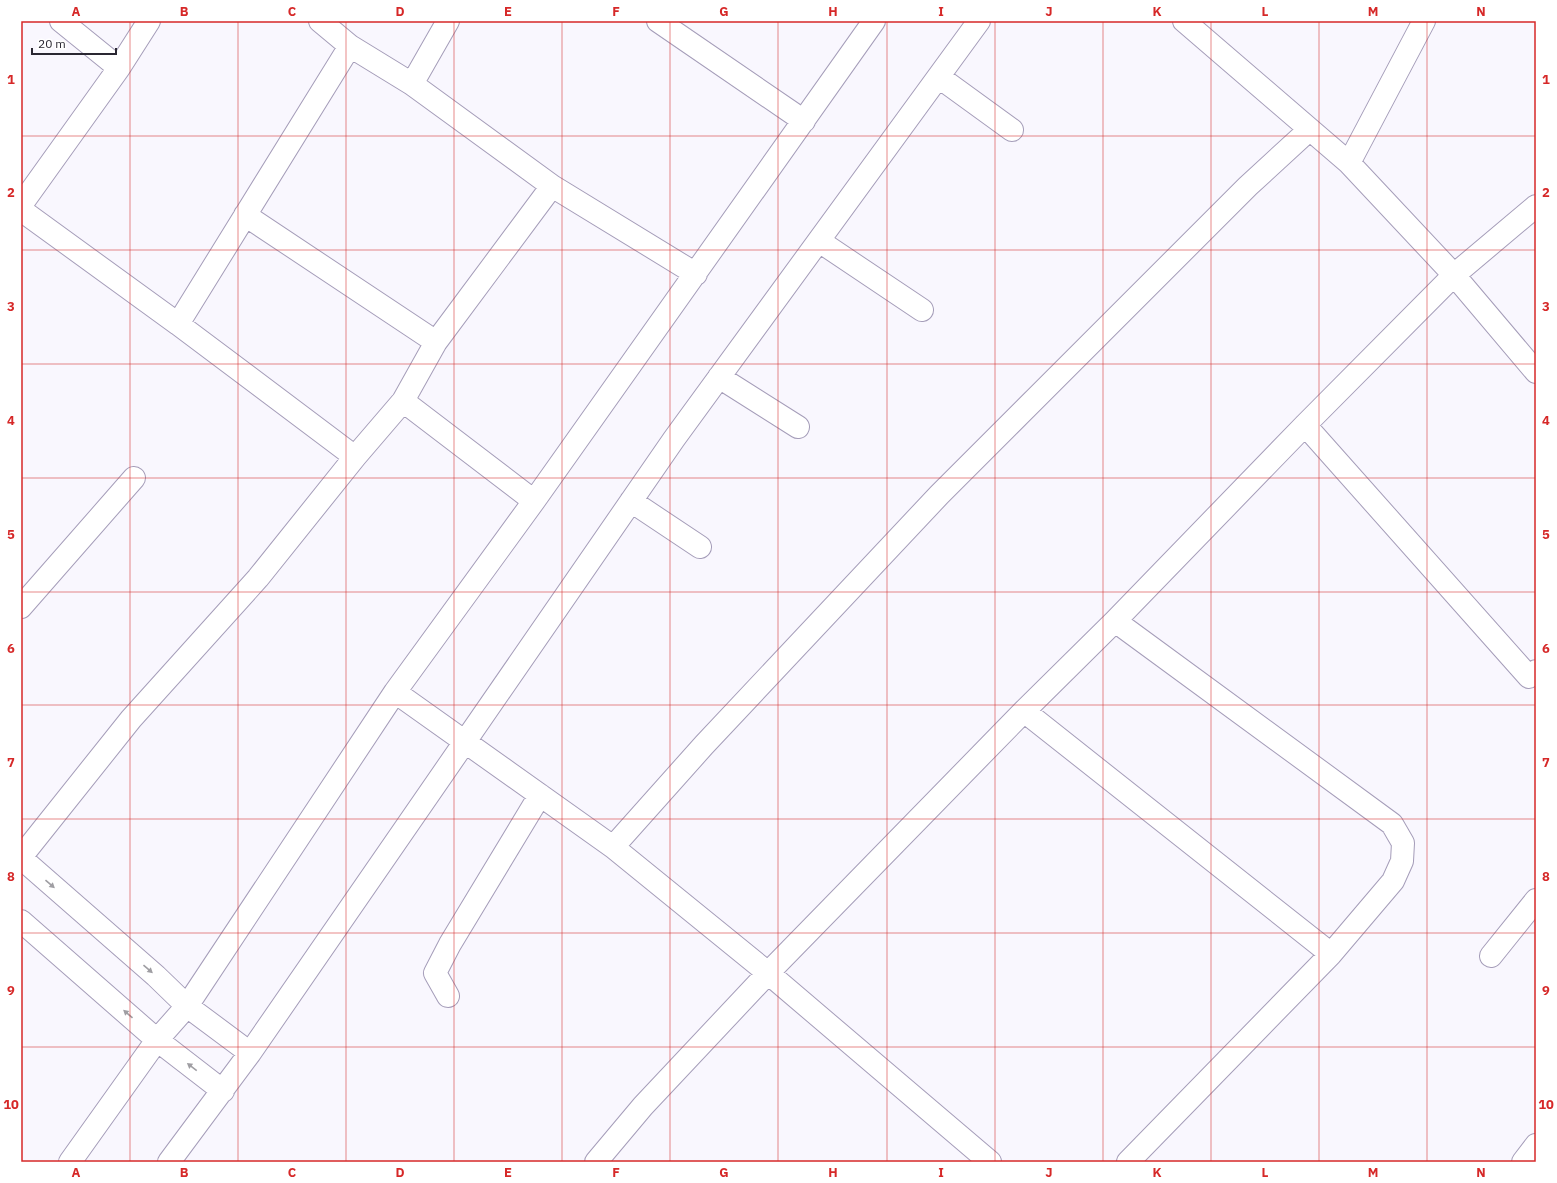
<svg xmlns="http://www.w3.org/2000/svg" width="1557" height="1183" font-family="'IBM Plex Sans',sans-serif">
  <rect width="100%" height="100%" fill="#f9f7fe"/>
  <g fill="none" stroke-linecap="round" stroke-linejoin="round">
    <g stroke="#a59db9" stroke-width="24">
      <path id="minor" d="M 61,21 L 119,68
        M 320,21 L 350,46 L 412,84 L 552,186 L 696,274
        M 658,21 L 804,121
        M 1184,21 L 1349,163 L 1454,275 L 1536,372
        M 350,46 L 178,324 L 355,457 L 403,401
        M 939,77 L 1012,130
        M 412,84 L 448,21
        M 1349,163 L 1424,21
        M 21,205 L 119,68 L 149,21
        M 21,210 L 178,324
        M 245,215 L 436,342
        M 819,241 L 922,310
        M 719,377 L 798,427
        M 1305,425 L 1529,677 L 1536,671
        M 534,501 L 403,401 L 436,342 L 552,186
        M 631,501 L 700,547
        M 21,607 L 134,478
        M 1115,621 L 1392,824 L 1403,843 L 1402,861 L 1393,881 L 1331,954 L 1128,1162
        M 395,692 L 613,847 L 768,973 L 990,1162
        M 1024,711 L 1331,954
        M 613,847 L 704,745 L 939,495 L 1248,186 L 1309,130
        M 21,857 L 131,719 L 258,578 L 355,457
        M 21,858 L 156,976 L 187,1006 L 250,1053
        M 21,921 L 157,1040 L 223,1091
        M 1491,956 L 1536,900
        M 448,996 L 435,973 L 450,944 L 540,795
        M 70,1162 L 157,1040 L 187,1006 L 395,692 L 534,501 L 874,21
        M 169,1162 L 250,1053 L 674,439 L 979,21
        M 596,1162 L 643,1106 L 768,973 L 1024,711 L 1115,621 L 1305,425 L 1454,275 L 1536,206
        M 1523,1162 L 1536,1145"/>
    </g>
    <use href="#minor" stroke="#fff" stroke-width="22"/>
  </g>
  <defs><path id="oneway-solid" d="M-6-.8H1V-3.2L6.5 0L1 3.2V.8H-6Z"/></defs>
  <g fill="#9f9ea3">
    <use href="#oneway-solid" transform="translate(50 884) rotate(41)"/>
    <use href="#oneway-solid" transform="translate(148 969) rotate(41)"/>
    <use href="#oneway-solid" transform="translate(128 1014) rotate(-139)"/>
    <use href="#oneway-solid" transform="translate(192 1067) rotate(-142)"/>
  </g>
  <path fill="none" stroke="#d62828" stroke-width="1" stroke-opacity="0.55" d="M 130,21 L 130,1162M 238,21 L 238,1162M 346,21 L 346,1162M 454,21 L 454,1162M 562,21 L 562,1162M 670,21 L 670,1162M 778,21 L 778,1162M 887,21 L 887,1162M 995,21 L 995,1162M 1103,21 L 1103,1162M 1211,21 L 1211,1162M 1319,21 L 1319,1162M 1427,21 L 1427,1162M 21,136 L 1536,136M 21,250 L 1536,250M 21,364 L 1536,364M 21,478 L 1536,478M 21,592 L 1536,592M 21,705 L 1536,705M 21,819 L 1536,819M 21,933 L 1536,933M 21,1047 L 1536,1047"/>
  <rect width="1557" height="1183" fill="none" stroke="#ffffff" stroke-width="44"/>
  <path d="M32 48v6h84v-6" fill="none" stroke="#2a2732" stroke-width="2"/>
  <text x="38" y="48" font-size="12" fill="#2a2732" stroke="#ffffff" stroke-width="3" paint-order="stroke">20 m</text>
  <rect x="22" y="22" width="1513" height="1139" fill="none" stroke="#d62828" stroke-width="1.5"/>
  <g font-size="13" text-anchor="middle" font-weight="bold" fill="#d62828">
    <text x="76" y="16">A</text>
    <text x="184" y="16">B</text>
    <text x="292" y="16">C</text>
    <text x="400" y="16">D</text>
    <text x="508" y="16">E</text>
    <text x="616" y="16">F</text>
    <text x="724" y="16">G</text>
    <text x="833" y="16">H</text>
    <text x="941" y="16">I</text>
    <text x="1049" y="16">J</text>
    <text x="1157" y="16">K</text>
    <text x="1265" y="16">L</text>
    <text x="1373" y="16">M</text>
    <text x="1481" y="16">N</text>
    <text x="11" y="84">1</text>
    <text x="1546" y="84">1</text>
    <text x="11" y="197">2</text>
    <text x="1546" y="197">2</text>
    <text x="11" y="311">3</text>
    <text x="1546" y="311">3</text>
    <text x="11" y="425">4</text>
    <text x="1546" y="425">4</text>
    <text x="11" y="539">5</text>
    <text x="1546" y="539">5</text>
    <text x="11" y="653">6</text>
    <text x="1546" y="653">6</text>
    <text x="11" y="767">7</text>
    <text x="1546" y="767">7</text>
    <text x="11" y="881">8</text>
    <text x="1546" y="881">8</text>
    <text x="11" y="995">9</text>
    <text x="1546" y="995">9</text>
    <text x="11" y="1109">10</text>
    <text x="1546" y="1109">10</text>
    <text x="76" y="1177">A</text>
    <text x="184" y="1177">B</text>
    <text x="292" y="1177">C</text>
    <text x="400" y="1177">D</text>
    <text x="508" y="1177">E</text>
    <text x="616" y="1177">F</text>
    <text x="724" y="1177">G</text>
    <text x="833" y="1177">H</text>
    <text x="941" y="1177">I</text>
    <text x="1049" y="1177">J</text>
    <text x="1157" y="1177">K</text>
    <text x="1265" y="1177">L</text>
    <text x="1373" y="1177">M</text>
    <text x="1481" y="1177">N</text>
  </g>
</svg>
